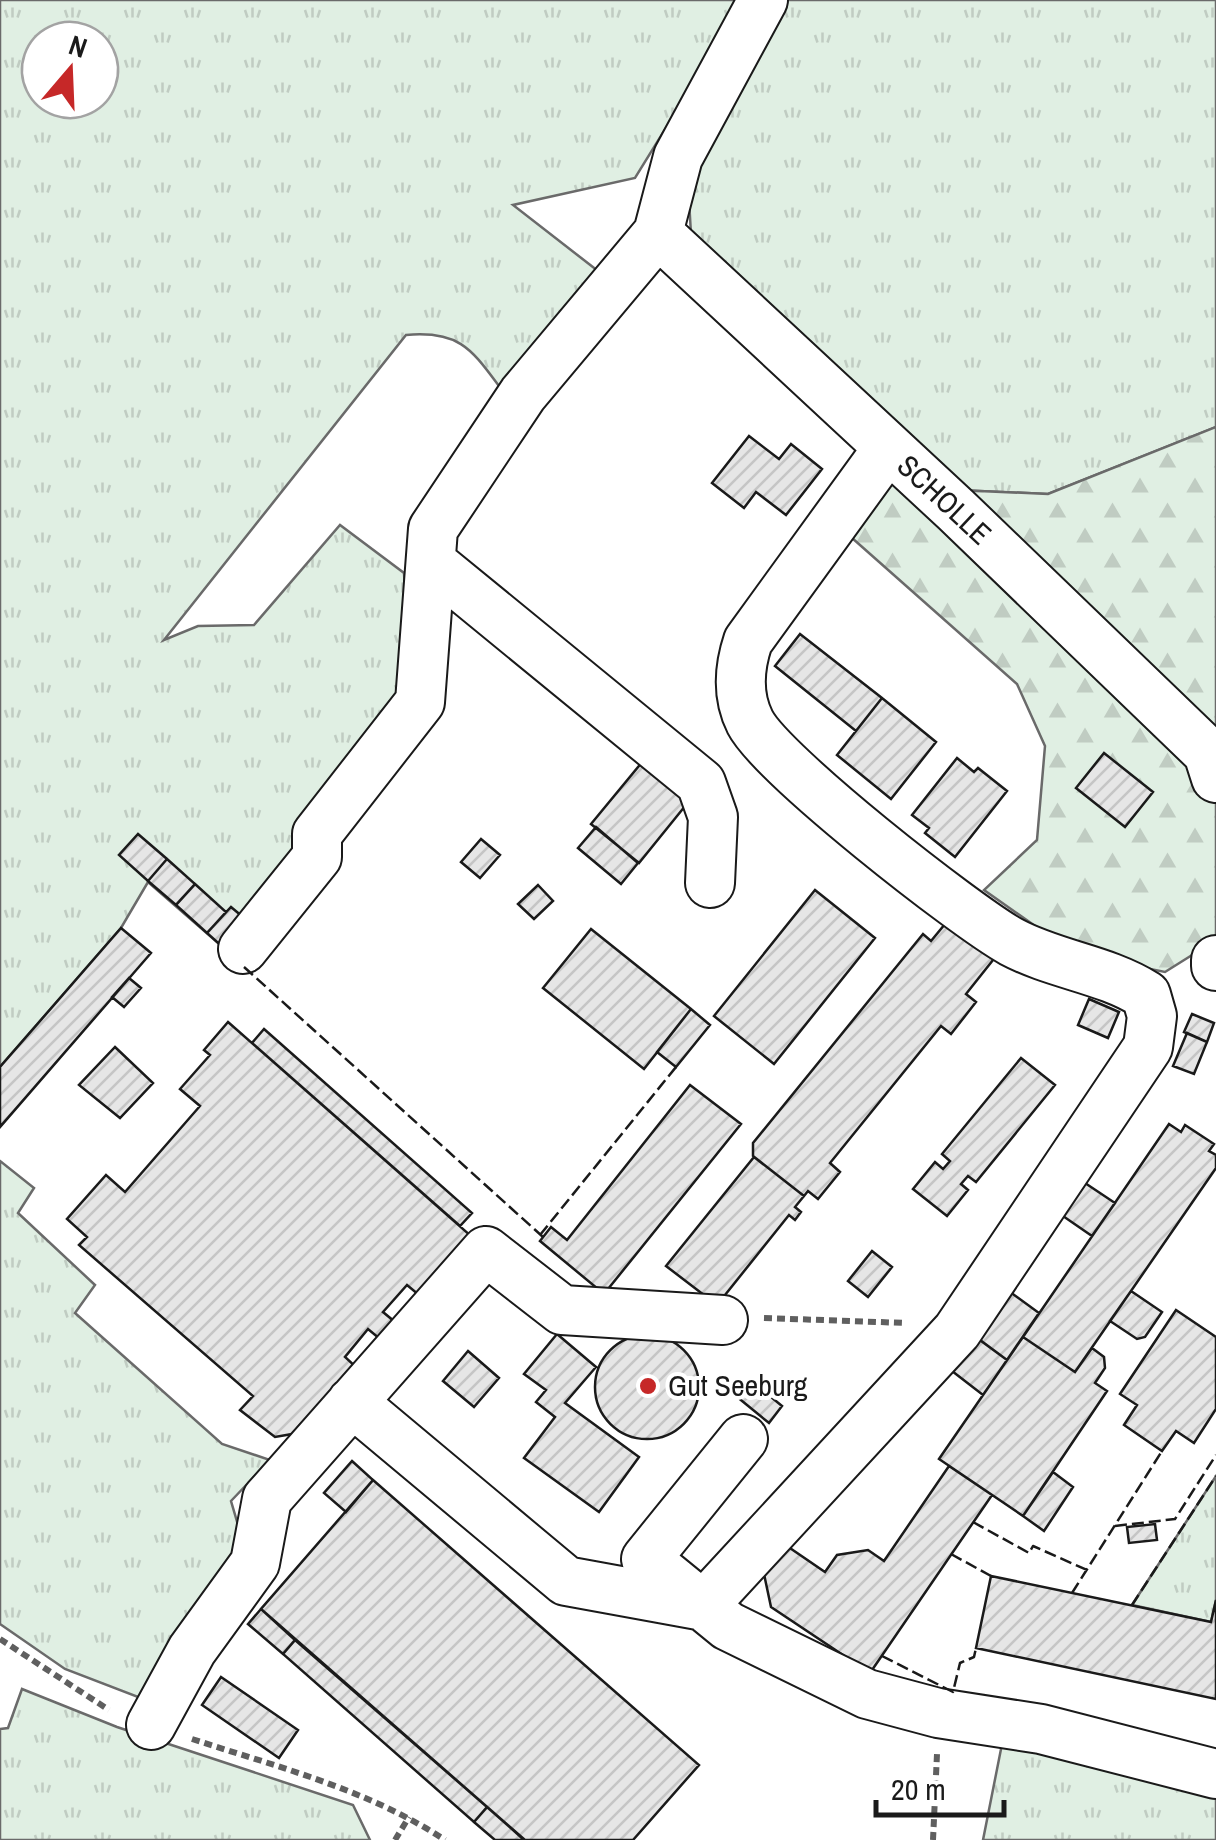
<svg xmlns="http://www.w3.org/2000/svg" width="1216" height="1840" font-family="'Archivo Narrow',sans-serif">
  <defs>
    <pattern id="grass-tufts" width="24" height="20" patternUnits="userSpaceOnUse" patternTransform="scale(2.5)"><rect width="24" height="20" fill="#e0efe3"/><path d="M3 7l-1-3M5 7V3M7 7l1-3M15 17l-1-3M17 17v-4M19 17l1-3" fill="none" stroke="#c0ccc2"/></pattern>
    <pattern id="forest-firs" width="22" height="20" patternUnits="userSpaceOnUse" patternTransform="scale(2.5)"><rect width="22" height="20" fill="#e0efe3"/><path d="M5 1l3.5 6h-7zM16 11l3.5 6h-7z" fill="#c0ccc2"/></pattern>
    <pattern id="building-hatch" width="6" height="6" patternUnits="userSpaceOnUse" patternTransform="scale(2.5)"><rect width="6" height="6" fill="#e6e6e6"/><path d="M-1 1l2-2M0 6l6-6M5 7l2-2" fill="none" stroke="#c5c5c5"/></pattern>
  </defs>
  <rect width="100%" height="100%" fill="#fff"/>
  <path fill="url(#grass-tufts)" stroke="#6a6a6a" stroke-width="2.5" fill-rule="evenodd" d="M 0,0 L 745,0 L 635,178 L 513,205 L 607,278 L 505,394 C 473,352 463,330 406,335 L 164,640 L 198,626 L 254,625 L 340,525 L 404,573 L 411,699 L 226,950 L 148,882 L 121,928 L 0,1067 ZM 40,40 L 100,40 L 100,100 L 40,100 Z
    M 779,0 L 1216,0 L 1216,427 L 1048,494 L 957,490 L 692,251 L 689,200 L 701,137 Z
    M 0,1161 L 34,1188 L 18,1213 L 95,1285 L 75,1313 L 222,1444 L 270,1460 L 231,1501 L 248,1559 L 151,1702 L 65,1669 L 0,1624 Z
    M 1216,1476 L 1216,1600 L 1211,1622 L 1132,1605 Z
    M 22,1689 L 117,1727 L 353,1805 L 370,1840 L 0,1840 L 0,1729 L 8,1728 Z
    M 1003,1739 L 1216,1794 L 1216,1840 L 983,1840 Z"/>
  <path fill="url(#forest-firs)" stroke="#6a6a6a" stroke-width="2.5" d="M 1216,427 L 1216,940 L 1165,972 L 1075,954 L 984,890 L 1037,840 L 1045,746 L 1017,684 L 843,530 L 885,467 L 957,490 L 1048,494 Z"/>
  <path fill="url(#building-hatch)" stroke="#1a1a1a" stroke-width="2.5" d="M 749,436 L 779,459 L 791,444 L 822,469 L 786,515 L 756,492 L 744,508 L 712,483 Z
    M 800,634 L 882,698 L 856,731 L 775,666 Z
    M 882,698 L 936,742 L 891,799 L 837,755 Z
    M 1104,753 L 1153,792 L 1125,827 L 1076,788 Z
    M 957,758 L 974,772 L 978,768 L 1007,791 L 955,857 L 925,833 L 929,828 L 912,815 Z
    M 643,761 L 690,800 L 639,863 L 591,824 Z
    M 596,827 L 638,863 L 621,884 L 578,848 Z
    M 138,834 L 167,859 L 148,881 L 119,855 Z
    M 481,839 L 500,855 L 480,878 L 461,862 Z
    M 167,859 L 195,884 L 176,905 L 148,881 Z
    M 195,884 L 226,912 L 207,933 L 176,905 Z
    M 538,885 L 553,901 L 534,919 L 518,904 Z
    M 815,890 L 875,938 L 774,1064 L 714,1016 Z
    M 231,907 L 250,923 L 226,950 L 207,933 Z
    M 950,918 L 997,955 L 966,994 L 976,1002 L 951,1034 L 941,1026 L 830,1163 L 840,1172 L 818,1199 L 808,1191 L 804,1196 L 753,1156 L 753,1143 L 923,934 L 931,941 Z
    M 121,928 L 151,953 L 0,1127 L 0,1067 Z
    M 591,929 L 691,1009 L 644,1069 L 543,988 Z
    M 129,978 L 141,988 L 124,1007 L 112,997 Z
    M 1089,999 L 1119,1012 L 1108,1038 L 1078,1025 Z
    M 691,1009 L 710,1025 L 676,1067 L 657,1052 Z
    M 1192,1014 L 1214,1023 L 1207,1042 L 1184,1032 Z
    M 228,1022 L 471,1236 L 419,1295 L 407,1285 L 383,1312 L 395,1322 L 380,1339 L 368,1329 L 345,1357 L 357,1368 L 304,1427 L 300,1425 L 292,1434 L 275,1437 L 240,1410 L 253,1396 L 79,1245 L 87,1237 L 67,1219 L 106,1175 L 125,1192 L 200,1106 L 180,1089 L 210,1055 L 204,1050 Z
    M 264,1029 L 472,1213 L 460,1226 L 252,1043 Z
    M 1187,1033 L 1207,1042 L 1194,1074 L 1173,1066 Z
    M 115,1047 L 153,1083 L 120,1118 L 79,1085 Z
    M 1021,1058 L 1055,1085 L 976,1182 L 968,1176 L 961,1184 L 968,1190 L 947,1216 L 913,1189 L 935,1162 L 943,1169 L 950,1161 L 942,1154 Z
    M 690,1085 L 741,1124 L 604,1294 L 540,1241 L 551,1227 L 567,1240 Z
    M 1169,1124 L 1181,1132 L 1185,1125 L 1214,1144 L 1209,1151 L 1216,1155 L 1216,1168 L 1075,1372 L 1023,1337 Z
    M 754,1157 L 804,1196 L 795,1207 L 801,1212 L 795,1220 L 789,1215 L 717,1305 L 666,1266 Z
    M 1082,1181 L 1115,1203 L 1092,1236 L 1060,1214 Z
    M 872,1251 L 892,1267 L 868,1297 L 848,1281 Z
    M 1006,1289 L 1039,1313 L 1007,1360 L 972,1334 Z
    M 1131,1291 L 1162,1312 L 1145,1337 L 1137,1339 L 1110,1321 Z
    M 1176,1310 L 1216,1337 L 1216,1409 L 1194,1443 L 1176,1431 L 1162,1451 L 1124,1425 L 1137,1405 L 1120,1394 Z
    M 557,1334 L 596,1367 L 565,1403 L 639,1457 L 599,1512 L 524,1458 L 555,1417 L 536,1402 L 546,1390 L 524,1374 Z
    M595 1387a52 52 0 1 1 104 0a52 52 0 1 1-104 0Z
    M 1023,1337 L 1075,1372 L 1092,1348 L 1104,1357 L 1105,1368 L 1095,1383 L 1107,1391 L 1023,1516 L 939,1459 Z
    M 977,1338 L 1007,1360 L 983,1395 L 952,1371 Z
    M 468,1351 L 499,1378 L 474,1407 L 443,1381 Z
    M 749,1379 L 782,1406 L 769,1423 L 736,1396 Z
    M 352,1461 L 373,1480 L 346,1512 L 324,1493 Z
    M 949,1466 L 992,1495 L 870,1673 L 771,1607 L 764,1574 L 784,1544 L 825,1572 L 837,1555 L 868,1550 L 884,1561 Z
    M 1053,1472 L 1073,1487 L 1044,1531 L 1023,1516 Z
    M 373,1480 L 699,1765 L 633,1840 L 525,1840 L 261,1609 Z
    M 1155,1524 L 1157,1540 L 1129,1543 L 1127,1527 Z
    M 991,1576 L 1211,1622 L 1216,1600 L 1216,1699 L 976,1648 Z
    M 261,1609 L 295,1640 L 283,1654 L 248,1624 Z
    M 295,1640 L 487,1807 L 474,1822 L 283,1654 Z
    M 221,1677 L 298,1730 L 279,1758 L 202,1705 Z
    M 487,1807 L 523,1839 L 522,1840 L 495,1840 L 474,1822 Z"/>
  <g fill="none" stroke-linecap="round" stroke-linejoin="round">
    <g stroke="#1a1a1a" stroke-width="52">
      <path id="minor" d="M 658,233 L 956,510 L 1208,753 L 1216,778
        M 431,562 L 701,783 L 713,817 L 710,883
        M 243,949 L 317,857 L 317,834 L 420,702 L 433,529 L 523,394 L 658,233 L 678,157 L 763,0
        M 1216,960 L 1216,966
        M 352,1402 L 566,1581 L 703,1606 L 957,1331 L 1148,1047 L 1152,1016 L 1146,995 C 1105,969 1055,965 1012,942 C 965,916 772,765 750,722 C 737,696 739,668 748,641 L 888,448
        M 743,1439 L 646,1559 L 728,1626 L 867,1694 L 938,1713 L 1041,1729 L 1216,1774
        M 151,1725 L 192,1650 L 255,1563 L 267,1499 L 486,1251 L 562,1310 L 723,1320"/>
    </g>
    <path stroke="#5f5f5f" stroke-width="6" stroke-dasharray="8 5" stroke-linecap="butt" d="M 764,1318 L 906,1323
      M 0,1639 L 109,1710
      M 192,1739 C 278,1767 369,1790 445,1840
      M 395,1840 L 409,1817
      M 933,1840 L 937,1754"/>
    <use href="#minor" stroke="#fff" stroke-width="48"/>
    <path stroke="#1a1a1a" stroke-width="2.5" stroke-dasharray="12 5" stroke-linecap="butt" d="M 244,967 L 543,1237
      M 540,1235 L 676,1067
      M 973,1522 L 1029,1553 L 1033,1546 L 1087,1570
      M 1115,1526 L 1175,1519 L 1216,1455
      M 951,1554 L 991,1576
      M 1072,1593 L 1162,1451
      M 1132,1605 L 1216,1476
      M 882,1656 L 953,1692 L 960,1663 L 974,1657 L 976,1648"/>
  </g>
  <circle fill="#c62828" stroke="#fff" stroke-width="4" cx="648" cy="1386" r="10"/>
  <g text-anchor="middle" stroke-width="8" stroke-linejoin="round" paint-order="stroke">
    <g font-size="30" fill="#1a1a1a" stroke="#fff">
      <text transform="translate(944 500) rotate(43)" y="10">SCHOLLE</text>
    </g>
    <g font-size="30" fill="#1a1a1a" stroke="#fff" text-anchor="start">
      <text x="668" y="1396">Gut Seeburg</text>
    </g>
  </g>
  <g transform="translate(70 70) rotate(19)"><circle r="48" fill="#ffffff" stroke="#a3a3a3" stroke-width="2.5"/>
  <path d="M0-8L18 38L0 25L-18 38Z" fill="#c62828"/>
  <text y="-15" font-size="28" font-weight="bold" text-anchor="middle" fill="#1a1a1a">N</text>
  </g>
  <path d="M876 1800v15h128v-15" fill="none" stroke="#1a1a1a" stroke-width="5"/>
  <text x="891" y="1800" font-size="30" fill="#1a1a1a" stroke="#ffffff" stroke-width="8" paint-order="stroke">20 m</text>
</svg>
